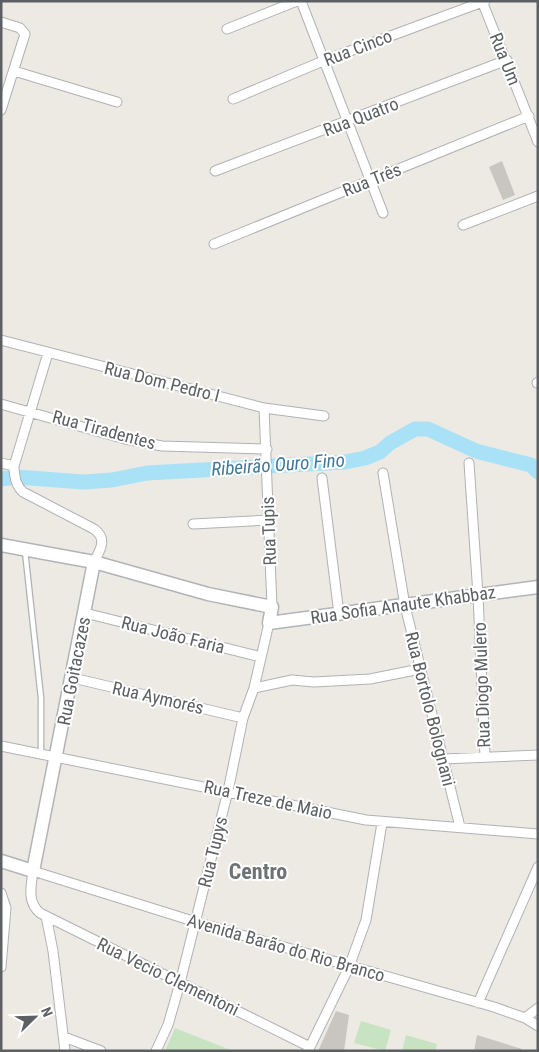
<svg xmlns="http://www.w3.org/2000/svg" width="539" height="1052" font-family="'Roboto Condensed',sans-serif">
  <rect width="100%" height="100%" fill="#edeae4"/>
  <path fill="#c7e3c2" d="M 361,1021 L 391,1030 L 385,1051 L 354,1043 Z
    M 175,1028 L 233,1051 L 165,1051 Z
    M 406,1035 L 437,1044 L 435,1051 L 402,1051 Z"/>
  <g fill="none" stroke-linecap="round" stroke-linejoin="round">
    <path stroke="#a9e1f7" stroke-width="15" d="M 1,479 L 17,477 L 83,482 L 112,480 L 147,473 L 345,462 L 365,458 L 380,452 L 390,443 L 415,429 L 428,429 L 476,451 L 531,465 L 538,472"/>
  </g>
  <path fill="#c9c5c0" d="M 502,161 L 515,195 L 503,200 L 489,167 Z
    M 336,1011 L 349,1015 L 344,1051 L 318,1051 Z
    M 477,1035 L 522,1049 L 521,1051 L 474,1051 Z"/>
  <g fill="none" stroke-linecap="round" stroke-linejoin="round">
    <g stroke="#afb2b5" stroke-width="7">
      <path id="lane" d="M 25,551 L 41,698 L 41,754"/>
    </g>
    <g stroke="#afb2b5" stroke-width="11">
      <path id="street" d="M 301,1 L 383,213
        M 482,1 L 538,142
        M 1,22 L 20,28 L 25,34 L 1,110
        M 227,29 L 297,1
        M 14,71 L 117,102
        M 233,99 L 323,61 L 485,1
        M 215,171 L 507,60
        M 463,225 L 538,196
        M 214,244 L 529,116
        M 1,340 L 264,408 L 324,416
        M 48,353 L 14,466 C 14,476 16,486 23,492 L 94,529 C 108,539 100,550 94,562
        M 537,383 L 538,382
        M 1,404 L 125,439 L 162,446 L 267,449
        M 264,408 L 272,607
        M 1,463 L 14,466
        M 469,463 L 478,595 L 485,757
        M 383,473 L 405,606 L 460,827
        M 322,478 L 339,614
        M 193,524 L 268,520
        M 85,613 L 261,657
        M 73,678 L 243,718
        M 254,688 L 292,680 L 314,682 L 370,679 L 420,669
        M 1,746 L 366,820 L 538,834
        M 443,759 L 538,755
        M 1,893 L 6,908 L 1,967
        M 46,916 L 53,951 L 65,1051
        M 478,1003 L 538,867
        M 525,1018 L 538,1008
        M 64,1037 L 101,1051
        M 310,1047 L 40,913 C 27,902 31,887 33,871 L 196,922 L 494,1007 L 525,1018 L 538,1026
        M 156,1051 L 168,1025 L 180,983 L 228,791 L 243,718 L 254,688 L 269,623
        M 308,1051 L 349,967 L 366,920 L 382,823"/>
    </g>
    <g stroke="#b0b4b8" stroke-width="15">
      <path id="secondary" d="M 1,545 L 94,562 L 208,594 L 272,607 L 269,623 L 538,587
        M 1,861 L 33,871 L 94,562"/>
    </g>
    <use href="#lane" stroke="#fff" stroke-width="4.5"/>
    <use href="#street" stroke="#fff" stroke-width="9"/>
    <use href="#secondary" stroke="#fff" stroke-width="12"/>
  </g>
  <g text-anchor="middle" stroke-width="4" stroke-linejoin="round" paint-order="stroke">
    <g font-size="18" fill="#5c6063" stroke="#fff">
      <text transform="translate(358 48) rotate(-21)" y="6">Rua Cinco</text>
      <text transform="translate(505 59) rotate(68)" y="6">Rua Um</text>
      <text transform="translate(361 117) rotate(-21)" y="6">Rua Quatro</text>
      <text transform="translate(372 180) rotate(-22)" y="6">Rua Três</text>
      <text transform="translate(162 382) rotate(14)" y="6">Rua Dom Pedro I</text>
      <text transform="translate(104 430) rotate(15)" y="6">Rua Tiradentes</text>
      <text transform="translate(269 531) rotate(-92)" y="6">Rua Tupis</text>
      <text transform="translate(403 605) rotate(-8)" y="6">Rua Sofia Anaute Khabbaz</text>
      <text transform="translate(173 635) rotate(14)" y="6">Rua João Faria</text>
      <text transform="translate(74 671) rotate(-79)" y="6">Rua Goitacazes</text>
      <text transform="translate(482 685) rotate(-92)" y="6">Rua Diogo Mulero</text>
      <text transform="translate(158 698) rotate(13)" y="6">Rua Aymorés</text>
      <text transform="translate(430 709) rotate(76)" y="6">Rua Bortolo Bolognani</text>
      <text transform="translate(268 800) rotate(12)" y="6">Rua Treze de Maio</text>
      <text transform="translate(213 852) rotate(-76)" y="6">Rua Tupys</text>
      <text transform="translate(286 948) rotate(16)" y="6">Avenida Barão do Rio Branco</text>
      <text transform="translate(168 977) rotate(26)" y="6">Rua Vecio Clementoni</text>
    </g>
    <g font-size="19" font-style="italic" fill="#427897" stroke="#fff">
      <text transform="translate(278 464) rotate(-4)" y="7">Ribeirão Ouro Fino</text>
    </g>
    <g font-size="22" font-weight="bold" fill="#6d7275" stroke="#fff">
      <text x="258" y="879">Centro</text>
    </g>
  </g>
  <rect width="539" height="1052" fill="none" stroke="#5c6063" stroke-width="5"/>
  <g transform="translate(35 1017) rotate(67)" stroke="#ffffff" stroke-width="4" paint-order="stroke">
  <path d="M0-4L9 19L0 12L-9 19Z" fill="#5c6063"/>
  <text y="-8" font-size="14" font-weight="bold" text-anchor="middle" fill="#5c6063">N</text>
  </g>
</svg>
